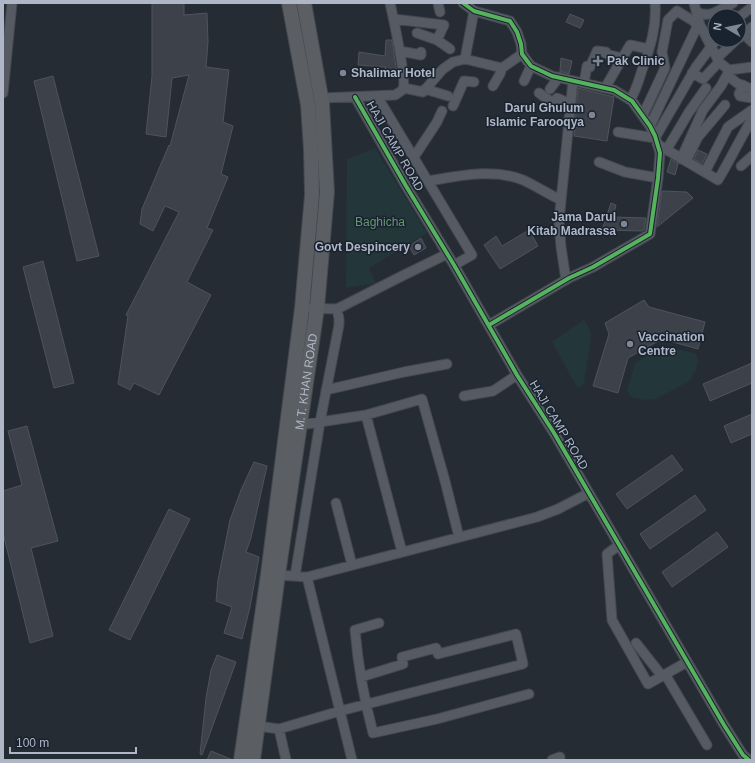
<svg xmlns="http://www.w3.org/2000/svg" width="755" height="763" font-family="Arial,sans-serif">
  <rect width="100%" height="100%" fill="#262c34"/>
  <path fill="#23363a" d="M 375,148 L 427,233 L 369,268 L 376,283 L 346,288 L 347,159 Z
    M 584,320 L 590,330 L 591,337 L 584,382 L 582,386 L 577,387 L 552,342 Z
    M 662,346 L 695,353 L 698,359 L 696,370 L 689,381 L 656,399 L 645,400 L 631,397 L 627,390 L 635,363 Z"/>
  <path fill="#3d424a" stroke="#4e535c" d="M 152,3 L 184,3 L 184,15 L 207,13 L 208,42 L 206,67 L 229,70 L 223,122 L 233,126 L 221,174 L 228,177 L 207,228 L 213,230 L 187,282 L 211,295 L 159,395 L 134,383 L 130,390 L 118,384 L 128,316 L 126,315 L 179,212 L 165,206 L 153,231 L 140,224 L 142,209 L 169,145 L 170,146 L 189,75 L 172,78 L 166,137 L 146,134 L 152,76 Z
    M 570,14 L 584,20 L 580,28 L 566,22 Z
    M 386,40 L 392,40 L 397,74 L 385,73 L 385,67 L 358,65 L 359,52 L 385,56 Z
    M 561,58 L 572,61 L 569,74 L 560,71 Z
    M 53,76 L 99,256 L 77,261 L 34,81 Z
    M 578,88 L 614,97 L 607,141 L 574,136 Z
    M 698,150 L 707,154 L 702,164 L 694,159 Z
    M 671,159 L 678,164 L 675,175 L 667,172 Z
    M 662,191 L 687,192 L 693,198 L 657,227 Z
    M 611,203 L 616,205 L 613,217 L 646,218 L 644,230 L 642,231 L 602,230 Z
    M 529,230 L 538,246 L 500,269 L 484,245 L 496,236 L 502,246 Z
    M 421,238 L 426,248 L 414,255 L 409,246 Z
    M 43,261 L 74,383 L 54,388 L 23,267 Z
    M 644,300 L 649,307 L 705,322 L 698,349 L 662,339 L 628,358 L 618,393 L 593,386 L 609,334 L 605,323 Z
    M 752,363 L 752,383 L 710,401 L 703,384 Z
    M 752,414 L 752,434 L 731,443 L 724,426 Z
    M 27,426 L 58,541 L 31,548 L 53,636 L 30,643 L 3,533 L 3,491 L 22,485 L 8,431 Z
    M 672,455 L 683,470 L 627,509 L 616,494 Z
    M 254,462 L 267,466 L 251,538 L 246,552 L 259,557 L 250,607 L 242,639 L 224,633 L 232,607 L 216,601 L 218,580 L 230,520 L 241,490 Z
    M 695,495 L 706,510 L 650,549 L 640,534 Z
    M 169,509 L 190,519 L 130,640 L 109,630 Z
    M 717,532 L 728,547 L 672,587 L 662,572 Z
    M 217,655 L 236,662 L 202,755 L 200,754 L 206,698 L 211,670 Z
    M 211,751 L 233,760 L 207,760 Z"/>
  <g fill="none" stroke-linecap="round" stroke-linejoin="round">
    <g stroke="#44484f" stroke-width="11">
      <path id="minor" d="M 438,3 L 440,12
        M 463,3 L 474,11 L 510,21 L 517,32 L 521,44 L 522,54 L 531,66 L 552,76 L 614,90 L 632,101 L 650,126 L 655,136 L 660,153 L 658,178 L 650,234 L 593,267 L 569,278 L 489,325
        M 694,3 L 700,25 L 719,62 L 729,70 L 727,75 L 737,83 L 752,89
        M 697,12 C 710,19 720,9 733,3
        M 739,17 L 752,7
        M 394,19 L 444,25 L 437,40
        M 417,33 L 437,40 L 450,49
        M 744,34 L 752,42
        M 739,38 L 752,27
        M 400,51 L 421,55 L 421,52
        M 606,54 L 622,58
        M 717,58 L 736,40
        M 465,59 L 474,11
        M 729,70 L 752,67
        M 692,73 L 703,79 L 719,62
        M 524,81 L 531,66
        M 584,83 L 587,66 L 590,67 L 597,51 L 606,52
        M 743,85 L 739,94 L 740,96 L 752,98
        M 493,86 L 500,74 L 502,68
        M 404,88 L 423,92 L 443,69 L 453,62 L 465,59 L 502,68 L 522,54
        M 605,88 L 630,45 L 649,49
        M 425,89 L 448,96
        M 550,89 L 559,77
        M 3,93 L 12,3
        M 539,93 L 553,103 L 557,98 L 571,104
        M 377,96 L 472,255 L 454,265
        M 355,97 L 406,186 L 454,265 L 517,375 L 554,433 L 724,725 L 743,755 L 749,760
        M 322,98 L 395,95 C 398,93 401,92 403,89 C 407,79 393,17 390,3
        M 630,100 C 636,91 639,80 642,70 C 650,48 657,27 655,3
        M 453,106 L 464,81 L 474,82
        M 643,115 L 665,68 L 662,52 L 668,20 L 677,11 L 695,22 L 697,29
        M 650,126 L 695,31 L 701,27
        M 618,132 L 655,138 L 696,67 L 716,40
        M 657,144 L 718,180 C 730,160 740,139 752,119
        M 667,149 L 689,112 L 706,88
        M 414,157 L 437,122 L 442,111
        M 681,159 L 703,110 L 721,86 L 727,75
        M 686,161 L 698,137 L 725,105
        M 599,162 L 625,172 L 658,178
        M 741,166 L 752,156
        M 705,172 L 728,127 L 752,110
        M 428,181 C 459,176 493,168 523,180 C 536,186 548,194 561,200
        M 566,280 L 561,247 L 559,221 L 573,81
        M 302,308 L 337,309 L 402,276 L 447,254
        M 326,390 L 404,372 L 447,364
        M 464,396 L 493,391 L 517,375
        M 366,415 L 422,399 L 445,481 L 459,537
        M 300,425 L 366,415 L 402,552
        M 336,503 L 352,565
        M 619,545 L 607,554 L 612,620 L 648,684 L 687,662
        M 278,575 L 307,577 L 537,517 L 558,509 L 589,493
        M 295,576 L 320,422 L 339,325 L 339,319 L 337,309
        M 307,577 L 352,760
        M 379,623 L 355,630 C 358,665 364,699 373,733 L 437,719 L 529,694
        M 636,643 L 662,676
        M 665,674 L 707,745
        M 258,726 L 279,729 L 340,711 L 523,664 L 516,634 L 438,654 L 436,648 L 402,657 L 403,664 L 361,677
        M 279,729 L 286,760
        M 552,760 L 560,757"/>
    </g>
    <g stroke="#43474f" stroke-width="16">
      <g id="highway">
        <path d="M 241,760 L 268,574 L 302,308 L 312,195 L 311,150 L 308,105 L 289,3"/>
        <path id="s1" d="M 253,760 L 278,575 L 317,308 L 327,192 L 322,103 L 304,3"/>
      </g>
    </g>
    <use href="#minor" stroke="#565a62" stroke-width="9"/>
    <use href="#highway" stroke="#5b5e62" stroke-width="14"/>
    <g stroke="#19222f" stroke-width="6">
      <path id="cycleway" d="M 463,3 L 474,11 L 510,21 L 517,32 L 521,44 L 522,54 L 531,66 L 552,76 L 614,90 L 632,101 L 650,126 L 655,136 L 660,153 L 658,178 L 650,234 L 593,267 L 569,278 L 489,325
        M 355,97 L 406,186 L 454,265 L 517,375 L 554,433 L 724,725 L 743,755 L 749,760"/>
    </g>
    <use href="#cycleway" stroke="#56b35d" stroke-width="4"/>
  </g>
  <g fill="#7f8693" stroke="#19222f" stroke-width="1.5">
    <path d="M596 55h4v4h4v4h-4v4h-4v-4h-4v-4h4z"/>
    <circle cx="343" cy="73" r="4"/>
    <circle cx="592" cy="115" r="4"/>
    <circle cx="624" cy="224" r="4"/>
    <circle cx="418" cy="247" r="4"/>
    <circle cx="630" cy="344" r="4"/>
  </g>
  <g text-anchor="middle" stroke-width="3" stroke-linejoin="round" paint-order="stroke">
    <g font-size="12" font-weight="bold" fill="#afb7c6" stroke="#19222f" text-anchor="start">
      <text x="607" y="65">Pak Clinic</text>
      <text x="351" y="77">Shalimar Hotel</text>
      <text x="584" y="112" text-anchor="end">Darul Ghulum<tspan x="584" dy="14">Islamic Farooqya</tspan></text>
      <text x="616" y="221" text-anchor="end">Jama Darul<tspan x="616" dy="14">Kitab Madrassa</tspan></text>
      <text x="410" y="251" text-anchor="end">Govt Despincery</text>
      <text x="638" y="341">Vaccination<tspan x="638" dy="14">Centre</tspan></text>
    </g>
    <g font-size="12" fill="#afb7c6" stroke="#19222f">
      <text transform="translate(395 146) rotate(60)" y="4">HAJI CAMP ROAD</text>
      <text dy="4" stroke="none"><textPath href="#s1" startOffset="382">M.T. KHAN ROAD</textPath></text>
      <text transform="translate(559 425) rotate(59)" y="4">HAJI CAMP ROAD</text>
    </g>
    <g font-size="12" fill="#659871" stroke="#19222f">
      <text x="380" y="226">Baghicha</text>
    </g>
  </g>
  <rect width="755" height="763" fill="none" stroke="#afb7c6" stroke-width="8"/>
  <g transform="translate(727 28) rotate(279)"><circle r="19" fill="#19222f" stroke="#555e6b"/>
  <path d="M0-3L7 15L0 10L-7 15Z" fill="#7f8693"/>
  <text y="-6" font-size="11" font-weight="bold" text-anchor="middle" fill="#afb7c6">N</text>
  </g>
  <path d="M10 747v6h126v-6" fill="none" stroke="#afb7c6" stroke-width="2"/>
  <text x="16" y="747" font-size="12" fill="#afb7c6" stroke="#19222f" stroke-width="3" paint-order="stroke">100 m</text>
</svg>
